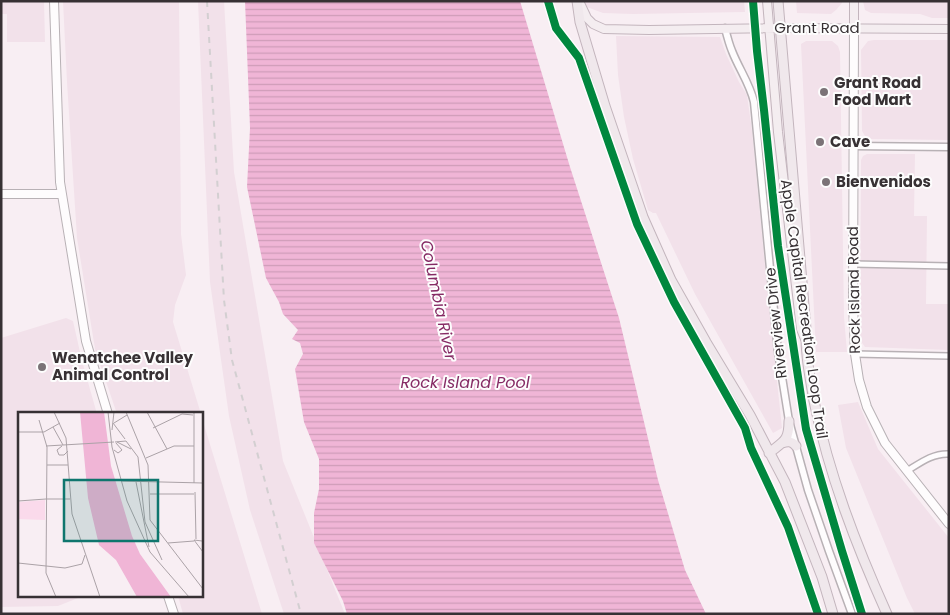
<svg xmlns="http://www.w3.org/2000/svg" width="950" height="615" font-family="Poppins,sans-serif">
  <defs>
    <pattern id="water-rules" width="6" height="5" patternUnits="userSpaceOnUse" patternTransform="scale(1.25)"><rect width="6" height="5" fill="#f0b5d6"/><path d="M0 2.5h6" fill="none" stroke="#ce9cb8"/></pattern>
  </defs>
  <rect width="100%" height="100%" fill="#f8eef3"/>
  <path fill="#f2e1ea" d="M 1,1 L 44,1 L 45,42 L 7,42 L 7,14 L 1,14 Z
    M 63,1 L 179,1 L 181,234 L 186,275 L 175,305 L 173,322 L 201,414 L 117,414 L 95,349 L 77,238 L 67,82 Z
    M 198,1 L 224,1 L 234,172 L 283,461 L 345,614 L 284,614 L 250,510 L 229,416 L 210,282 Z
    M 584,1 L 744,1 L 745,12 L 633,14 L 603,13 L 584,6 Z
    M 796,1 L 842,1 L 842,3 L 836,10 L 831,14 L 797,13 Z
    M 863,1 L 949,1 L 949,18 L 932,18 L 920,14 L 871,13 L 865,10 Z
    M 616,36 L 720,37 L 726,54 L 739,82 L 747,95 L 752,131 L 768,297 L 782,428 L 773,433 L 695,294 L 656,213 L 653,213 L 648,210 L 633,159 L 624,117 L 618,75 Z
    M 874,40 L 949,40 L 949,140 L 870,139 L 865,136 L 862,131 L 861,50 L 868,41 Z
    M 806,41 L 832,41 L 838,46 L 840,52 L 844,317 L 847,352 L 816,352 L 801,44 Z
    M 867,154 L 915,154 L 914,216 L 927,216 L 926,304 L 949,304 L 949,350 L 865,347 L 860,340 L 861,160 L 863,156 Z
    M 66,318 L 73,321 L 82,361 L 97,414 L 19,414 L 19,596 L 83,596 L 58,606 L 1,607 L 1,338 Z
    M 858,402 L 878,449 L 949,538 L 949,614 L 915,614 L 907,598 L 846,448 L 838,405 Z
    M 201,415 L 262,614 L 183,614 L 178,596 L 201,596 Z"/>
  <path fill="url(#water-rules)" d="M 245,1 L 520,1 L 570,167 L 619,318 L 658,480 L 685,570 L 706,614 L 347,614 L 343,601 L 314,543 L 314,513 L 319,489 L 319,459 L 304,422 L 295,369 L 303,354 L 300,343 L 292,339 L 298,330 L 283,314 L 279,302 L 266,278 L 247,187 L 250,128 Z"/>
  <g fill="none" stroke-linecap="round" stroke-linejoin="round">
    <g stroke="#b8b1b5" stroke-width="8">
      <path id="minor" d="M 853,264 L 949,266
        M 855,354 L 949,356
        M 907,471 C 920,463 933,453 949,454"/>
    </g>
    <g stroke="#b8b1b5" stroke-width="9">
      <path id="tertiary" d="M 725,28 C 727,36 729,44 732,51 C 739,69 750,84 754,102 L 778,352 L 789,421 L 808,490 L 829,551 L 852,614
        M 854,146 L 949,147"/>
    </g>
    <g stroke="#b8b1b5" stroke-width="10">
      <path id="secondary" d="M 54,1 L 60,182 L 86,341 L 108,414
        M 854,28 L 853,304 L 855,354 L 859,380 L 867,407 L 885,443 L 949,524
        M 1,194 L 62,194
        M 168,596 L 174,614"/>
    </g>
    <g stroke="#c3b5bd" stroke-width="10">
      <path id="primary" d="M 579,1 L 587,18 L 593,24 L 604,29 L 649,30 L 780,28 L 949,29
        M 767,1 L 778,132 L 801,329 L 805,339
        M 854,28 L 854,1"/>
    </g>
    <g stroke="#c3b5bd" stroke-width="11">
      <path id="trunk" d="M 577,1 L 580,22 L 605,106 L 643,217 L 671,280 L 706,342 L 750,415 L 785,482 L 822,577 L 833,614
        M 778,1 L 806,329 C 805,353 810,377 814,401 C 829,475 856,545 887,614
        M 782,443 C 788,441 792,441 796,446
        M 769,453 C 784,441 789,441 789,421"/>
    </g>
    <use href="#minor" stroke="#fefcfd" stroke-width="5"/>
    <use href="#tertiary" stroke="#fefcfd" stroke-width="6"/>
    <use href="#secondary" stroke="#fefcfd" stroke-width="8"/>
    <use href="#primary" stroke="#f4edf0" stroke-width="8"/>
    <use href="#trunk" stroke="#f0e8ec" stroke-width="9"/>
    <path stroke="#d3cfd1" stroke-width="2" stroke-dasharray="6 6" stroke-linecap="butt" d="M 207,1 L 224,300 L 232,360 L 301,614"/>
    <g stroke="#fdfdfd" stroke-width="11">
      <path id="cycleway" d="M 548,1 L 556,28 L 579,58 L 637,224 L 674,302 L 745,428 L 751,448 L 788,527 L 818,614
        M 753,1 L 757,51 L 764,110 L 778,246 L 806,429 L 842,551 L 862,614"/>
    </g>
    <use href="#cycleway" stroke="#00873e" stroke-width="8"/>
  </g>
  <g fill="#7b7377" stroke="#fdfdfd" stroke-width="2">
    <circle cx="824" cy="92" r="5"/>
    <circle cx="820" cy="142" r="5"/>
    <circle cx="826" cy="182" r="5"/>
    <circle cx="42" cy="367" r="5"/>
  </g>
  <g text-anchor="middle" stroke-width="4" stroke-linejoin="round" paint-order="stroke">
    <g font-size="15" fill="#373134" stroke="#fdfdfd">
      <text x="817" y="33">Grant Road</text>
      <text transform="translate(854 290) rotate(-91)" y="5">Rock Island Road</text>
      <text transform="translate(804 309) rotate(82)" y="5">Apple Capital Recreation Loop Trail</text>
      <text transform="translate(776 323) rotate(-96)" y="5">Riverview Drive</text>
    </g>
    <g font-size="15" font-weight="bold" fill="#373134" stroke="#fdfdfd" text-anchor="start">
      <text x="834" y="88">Grant Road<tspan x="834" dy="17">Food Mart</tspan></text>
      <text x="830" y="147">Cave</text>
      <text x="836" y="187">Bienvenidos</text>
      <text x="52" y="363">Wenatchee Valley<tspan x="52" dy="17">Animal Control</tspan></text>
    </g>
    <g font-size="16" font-style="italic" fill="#862b65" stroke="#fdfdfd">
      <text transform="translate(439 300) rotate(78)" y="6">Columbia River</text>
      <text x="465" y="388">Rock Island Pool</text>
    </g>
  </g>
  <g transform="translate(18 412)">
    <rect width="185" height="185" fill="#f8eef3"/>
    <path d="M 27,88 L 27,108 L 0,107 L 0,90 Z" fill="#fadaeb"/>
    <path d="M 62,0 L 86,0 L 93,54 L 114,124 L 122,142 L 153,185 L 119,185 L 98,148 L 81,133 L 70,86 Z" fill="#f0b5d6"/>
    <path fill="none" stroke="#aba2a7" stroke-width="1" d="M 36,0 L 48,26 L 54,102 L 82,185M 90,0 L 94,35 L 109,89 L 132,140 L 171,185M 108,0 L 130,53 L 132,108 L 185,177M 129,0 L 149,37M 176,0 L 176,71M 21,8 L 29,35 L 28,161 L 38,185M 95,11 L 107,27M 96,11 L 109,3M 35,15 L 45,33M 135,16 L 164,2 L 175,3M 94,18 L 96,0M 0,20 L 26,20 L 42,11M 97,30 L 108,29 L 120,45 L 127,110 L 144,148M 99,30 L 113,37M 28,34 L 96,30M 44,34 L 39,38 L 41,43 L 46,43 L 50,39M 96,38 L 100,41 L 104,38 L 98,31M 128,46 L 156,34 L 176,34M 29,53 L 50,53M 104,69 L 185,71M 118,70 L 131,135M 177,80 L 178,127M 132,82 L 176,82M 28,87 L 52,87M 0,89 L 28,87M 184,129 L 176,128 L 185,140M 150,131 L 176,129M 0,151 L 47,156 L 64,152 L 67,143"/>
    <path fill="#0f766e" fill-opacity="0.15" stroke="#0f766e" stroke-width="2.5" d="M 46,68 L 140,68 L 140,129 L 46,129 Z"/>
    <rect width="185" height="185" fill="none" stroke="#373134" stroke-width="2.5"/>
  </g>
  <rect width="950" height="615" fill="none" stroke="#373134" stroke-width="5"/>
</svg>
